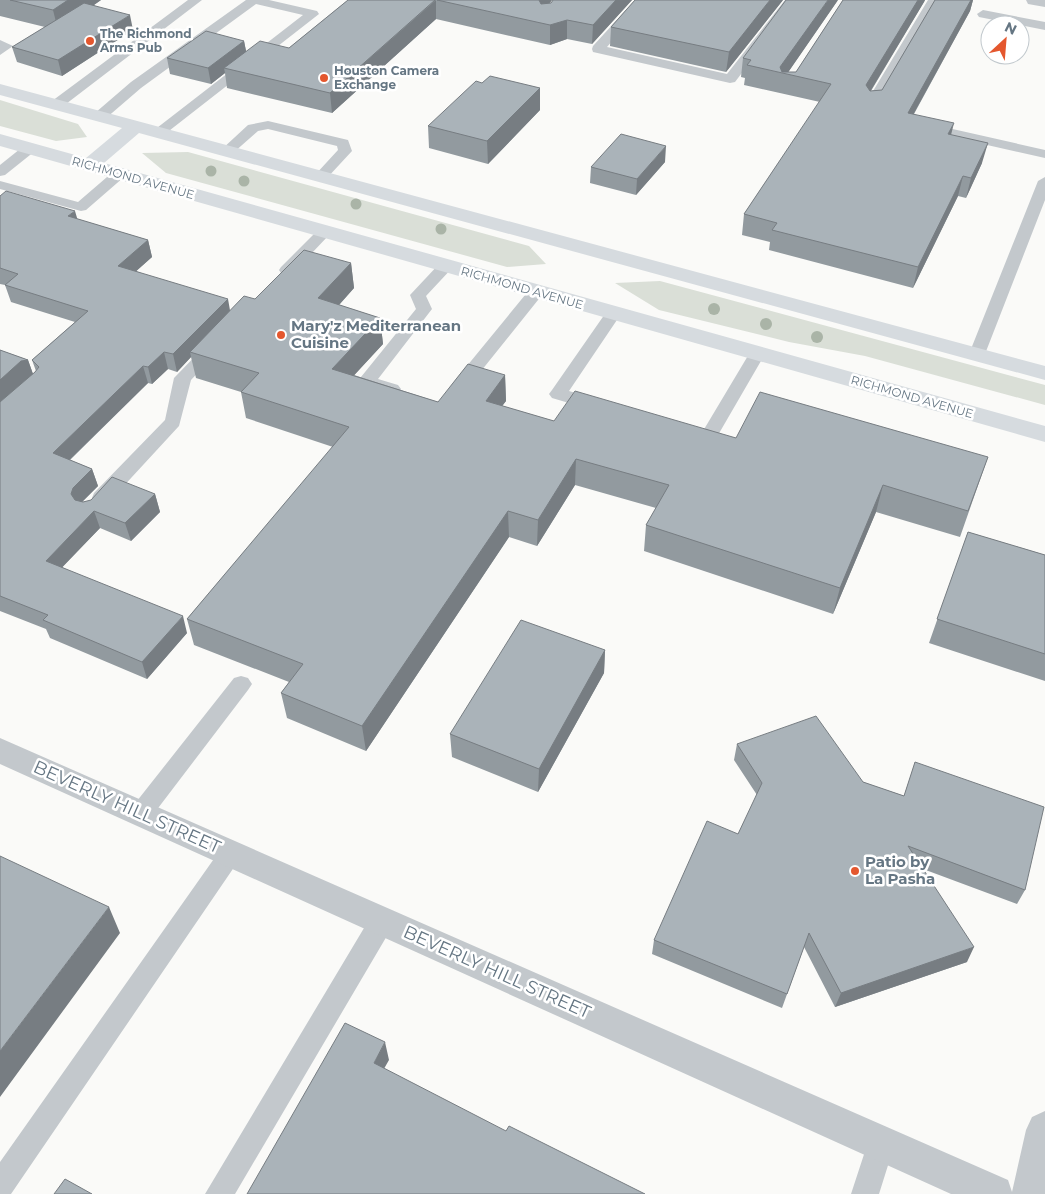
<svg xmlns="http://www.w3.org/2000/svg" width="1045" height="1194" font-family="Montserrat,sans-serif">
  <rect width="100%" height="100%" fill="#fafaf8"/>
  <path fill="#dadfd7" d="M 0,100 L 78,124 L 87,137 L 56,141 L 0,126 Z
    M 188,152 L 529,246 L 546,264 L 507,267 L 166,173 L 142,153 Z
    M 660,281 L 1045,385 L 1045,405 L 865,356 L 789,342 L 659,310 L 615,283 Z"/>
  <g fill="none" stroke-linecap="round" stroke-linejoin="round">
    <path fill="#c3c8cc" fill-rule="evenodd" d="M 188,0 L 202,0 L 62,107 L 52,107 L 50,104 L 52,101 Z
      M 246,0 L 269,0 L 317,11 L 319,14 L 165,134 L 160,135 L 153,131 L 303,15 L 256,4 L 141,88 L 105,119 L 95,119 L 93,116 L 95,113 L 131,82 Z
      M 635,0 L 648,0 L 607,47 L 727,74 L 785,0 L 797,0 L 735,82 L 730,83 L 593,52 L 592,49 L 593,46 Z
      M 928,0 L 940,0 L 878,106 L 876,109 L 866,109 L 864,106 Z
      M 983,10 L 1045,22 L 1045,30 L 979,17 L 977,14 Z
      M 0,40 L 13,46 L 0,55 Z
      M 268,121 L 348,140 L 352,151 L 327,178 L 322,179 L 315,175 L 338,150 L 337,146 L 268,129 L 258,131 L 233,153 L 228,154 L 221,150 L 248,125 Z
      M 926,123 L 1045,150 L 1045,158 L 921,130 L 919,127 Z
      M 30,144 L 35,145 L 37,148 L 35,151 L 5,175 L 0,176 L 0,165 L 25,145 Z
      M 119,170 L 124,171 L 126,174 L 124,177 L 86,210 L 81,211 L 0,189 L 0,181 L 78,202 L 114,171 Z
      M 1045,177 L 1045,200 L 985,354 L 983,358 L 971,358 L 969,354 L 1038,181 Z
      M 324,227 L 329,229 L 332,232 L 329,235 L 293,273 L 281,273 L 279,270 L 281,267 L 319,229 Z
      M 446,261 L 454,266 L 426,296 L 432,309 L 378,379 L 398,385 L 401,389 L 398,393 L 392,395 L 361,385 L 358,381 L 361,377 L 416,309 L 410,295 L 440,263 Z
      M 536,287 L 544,292 L 542,295 L 465,391 L 453,391 L 450,387 L 453,383 L 530,289 Z
      M 613,309 L 621,314 L 569,391 L 602,401 L 605,405 L 602,409 L 596,411 L 552,398 L 549,394 L 552,390 L 607,311 Z
      M 212,344 L 218,345 L 220,349 L 191,380 L 179,426 L 108,503 L 101,504 L 94,503 L 92,498 L 94,493 L 165,420 L 174,378 L 206,345 Z
      M 757,349 L 763,350 L 765,354 L 714,442 L 708,444 L 685,437 L 682,433 L 685,429 L 691,427 L 703,431 L 749,354 L 751,350 Z
      M 241,676 L 248,678 L 252,684 L 248,690 L 149,820 L 141,823 L 133,820 L 130,813 L 133,806 L 234,678 Z
      M 231,843 L 239,846 L 243,853 L 239,860 L 11,1194 L 0,1194 L 0,1162 L 223,846 Z
      M 382,910 L 391,913 L 394,921 L 391,929 L 235,1194 L 205,1194 L 373,913 Z
      M 881,1129 L 891,1133 L 895,1143 L 879,1194 L 851,1194 L 871,1133 Z"/>
    <path fill="#c3c8cc" fill-rule="evenodd" d="M 1026,0 L 1045,0 L 1045,7 L 1028,4 Z
      M 0,738 L 1008,1180 L 1012,1192 L 1026,1130 L 1032,1117 L 1045,1111 L 1045,1194 L 951,1194 L 0,764 Z"/>
    <path fill="#d6dbdf" fill-rule="evenodd" d="M 0,84 L 1045,366 L 1045,380 L 139,133 L 104,163 L 1045,426 L 1045,442 L 0,146 L 0,134 L 86,158 L 122,128 L 0,95 Z"/>
  </g>
  <g fill="#aab4a7">
    <circle cx="211" cy="171" r="5.5"/>
    <circle cx="244" cy="181" r="5.5"/>
    <circle cx="356" cy="204" r="5.5"/>
    <circle cx="441" cy="229" r="5.5"/>
    <circle cx="714" cy="309" r="6"/>
    <circle cx="766" cy="324" r="6"/>
    <circle cx="817" cy="337" r="6"/>
  </g>
  <path fill="#929a9f" fill-rule="evenodd" d="M 0,0 L 101,0 L 94,5 L 133,30 L 62,76 L 17,62 L 12,47 L 45,27 L 0,16 Z
    M 348,0 L 552,0 L 550,3 L 551,3 L 553,0 L 632,0 L 592,44 L 567,39 L 550,45 L 436,19 L 332,113 L 227,88 L 225,73 L 211,84 L 170,74 L 167,58 L 244,41 L 246,51 L 289,48 Z
    M 783,0 L 726,72 L 610,46 L 611,27 Z
    M 838,0 L 788,72 L 796,72 L 843,0 L 925,0 L 924,2 L 871,91 L 882,90 L 935,0 L 973,0 L 970,11 L 914,114 L 951,135 L 982,163 L 966,198 L 958,196 L 913,288 L 769,250 L 770,242 L 742,235 L 744,214 L 820,102 L 744,85 L 745,78 L 741,77 L 743,58 Z
    M 482,83 L 540,88 L 540,110 L 488,164 L 429,148 L 428,126 Z
    M 665,162 L 636,195 L 590,183 L 591,167 Z
    M 0,196 L 148,240 L 152,257 L 136,271 L 230,311 L 255,299 L 351,263 L 354,288 L 339,305 L 380,318 L 383,344 L 354,375 L 438,402 L 505,375 L 506,401 L 502,406 L 554,421 L 736,438 L 988,457 L 960,537 L 876,512 L 833,614 L 644,551 L 646,525 L 656,508 L 575,485 L 537,546 L 509,537 L 366,751 L 287,718 L 281,693 L 289,682 L 194,645 L 187,619 L 333,447 L 246,418 L 241,392 L 196,378 L 191,357 L 177,372 L 168,369 L 152,384 L 148,383 L 70,460 L 92,469 L 98,486 L 82,502 L 155,494 L 160,512 L 131,541 L 100,528 L 62,567 L 187,633 L 147,679 L 50,638 L 46,629 L 0,611 L 0,350 L 28,360 L 33,374 L 36,371 L 32,360 L 75,322 L 11,302 L 5,285 L 0,284 ZM 28,378 L 0,402 L 27,379 Z
    M 968,532 L 1045,555 L 1045,681 L 929,643 Z
    M 605,650 L 604,673 L 538,792 L 452,757 L 450,734 Z
    M 737,744 L 863,782 L 904,796 L 915,762 L 1025,890 L 1017,904 L 923,869 L 967,962 L 835,1007 L 804,947 L 782,1008 L 652,954 L 654,940 L 738,834 L 757,795 L 734,760 Z"/>
  <path fill="#777d82" d="M 68,0 L 101,0 L 58,30 L 53,10 Z
    M 436,0 L 436,19 L 332,113 L 330,93 Z
    M 538,0 L 552,0 L 537,17 Z
    M 616,0 L 632,0 L 592,44 L 593,25 Z
    M 770,0 L 783,0 L 726,72 L 729,52 Z
    M 828,0 L 838,0 L 787,74 L 780,72 L 780,67 Z
    M 918,0 L 925,0 L 924,2 L 862,105 L 866,85 Z
    M 971,0 L 973,0 L 970,11 L 903,133 L 908,113 Z
    M 130,15 L 133,30 L 62,76 L 58,60 Z
    M 567,20 L 567,39 L 550,45 L 550,25 Z
    M 244,41 L 247,56 L 224,68 L 225,73 L 211,84 L 208,68 Z
    M 540,88 L 540,110 L 488,164 L 487,141 Z
    M 954,123 L 949,143 L 948,134 Z
    M 988,143 L 982,163 L 966,198 L 971,178 Z
    M 666,146 L 665,162 L 636,195 L 637,179 Z
    M 963,176 L 958,196 L 913,288 L 918,267 Z
    M 75,211 L 80,228 L 68,216 Z
    M 148,240 L 152,257 L 123,283 L 118,266 Z
    M 351,263 L 354,288 L 322,324 L 318,298 Z
    M 228,299 L 231,316 L 190,352 L 191,357 L 177,372 L 173,354 Z
    M 380,318 L 383,344 L 336,395 L 332,369 Z
    M 164,352 L 168,369 L 152,384 L 148,367 Z
    M 28,360 L 34,377 L 27,379 L 0,402 L 0,380 L 21,361 Z
    M 143,366 L 148,383 L 59,470 L 53,453 Z
    M 505,375 L 506,401 L 486,427 L 486,401 Z
    M 576,459 L 575,485 L 537,546 L 538,520 Z
    M 92,469 L 98,486 L 79,505 L 77,512 L 71,494 L 73,488 Z
    M 883,485 L 876,512 L 833,614 L 840,588 Z
    M 155,494 L 160,512 L 131,541 L 125,523 Z
    M 94,511 L 100,528 L 52,578 L 46,561 Z
    M 508,511 L 509,537 L 366,751 L 362,726 Z
    M 183,616 L 187,633 L 147,679 L 142,662 Z
    M 605,650 L 604,673 L 538,792 L 539,769 Z
    M 109,907 L 120,933 L 0,1097 L 0,1051 Z
    M 974,947 L 967,962 L 835,1007 L 841,993 Z
    M 385,1042 L 389,1060 L 377,1081 L 374,1063 Z"/>
  <path fill="#aab3b9" stroke="#777d82" d="M 10,0 L 68,0 L 53,10 Z
    M 348,0 L 435,0 L 330,93 L 224,68 L 260,41 L 289,48 Z
    M 437,0 L 539,0 L 541,4 L 551,3 L 553,0 L 616,0 L 593,25 L 567,20 L 550,25 Z
    M 635,0 L 770,0 L 729,52 L 611,27 Z
    M 786,0 L 828,0 L 780,67 L 782,72 L 796,72 L 843,0 L 918,0 L 866,85 L 870,91 L 882,90 L 935,0 L 971,0 L 908,113 L 954,123 L 948,134 L 988,143 L 971,178 L 963,176 L 918,267 L 772,230 L 777,223 L 744,214 L 831,84 L 747,65 L 751,60 L 743,58 Z
    M 84,3 L 130,15 L 58,60 L 12,47 Z
    M 206,31 L 244,41 L 208,68 L 167,58 Z
    M 490,76 L 540,88 L 487,141 L 428,126 L 476,81 L 482,83 Z
    M 621,134 L 666,146 L 637,179 L 591,167 Z
    M 6,191 L 75,211 L 68,216 L 148,240 L 118,266 L 228,299 L 173,354 L 164,352 L 148,367 L 143,366 L 53,453 L 92,469 L 73,488 L 71,494 L 75,500 L 83,502 L 91,500 L 112,477 L 155,494 L 125,523 L 94,511 L 46,561 L 183,616 L 142,662 L 43,620 L 48,615 L 0,596 L 0,402 L 35,372 L 39,367 L 32,360 L 88,311 L 5,285 L 18,274 L 0,268 L 0,196 Z
    M 304,250 L 351,263 L 318,298 L 380,318 L 332,369 L 438,402 L 468,364 L 505,375 L 486,401 L 554,421 L 575,391 L 736,438 L 760,392 L 988,457 L 968,511 L 883,485 L 840,588 L 646,525 L 669,485 L 576,459 L 538,520 L 508,511 L 362,726 L 281,693 L 303,664 L 187,619 L 349,427 L 241,392 L 259,373 L 190,352 L 244,296 L 255,299 Z
    M 0,350 L 28,360 L 21,361 L 0,380 Z
    M 968,532 L 1045,555 L 1045,654 L 937,619 Z
    M 521,620 L 605,650 L 539,769 L 450,734 Z
    M 816,716 L 863,782 L 904,796 L 915,762 L 1044,807 L 1025,890 L 908,846 L 974,947 L 841,993 L 809,933 L 787,994 L 654,940 L 707,821 L 738,834 L 762,783 L 737,744 Z
    M 0,856 L 109,907 L 0,1051 Z
    M 345,1023 L 385,1042 L 374,1063 L 506,1131 L 509,1126 L 645,1194 L 247,1194 Z
    M 65,1179 L 92,1194 L 54,1194 Z"/>
  <g fill="#e4572e" stroke="#fff" stroke-width="2">
    <circle cx="90" cy="41" r="5"/>
    <circle cx="324" cy="78" r="5"/>
    <circle cx="281" cy="335" r="5"/>
    <circle cx="855" cy="871" r="5"/>
  </g>
  <g text-anchor="middle" stroke-width="5" stroke-linejoin="round" paint-order="stroke">
    <g font-size="12" font-weight="bold" fill="#657683" stroke="#fff" text-anchor="start">
      <text x="100" y="38">The Richmond<tspan x="100" dy="14">Arms Pub</tspan></text>
      <text x="334" y="75">Houston Camera<tspan x="334" dy="14">Exchange</tspan></text>
    </g>
    <g font-size="12" fill="#657683" stroke="#fff">
      <text transform="translate(133 178) rotate(16)" y="4">RICHMOND AVENUE</text>
      <text transform="translate(522 288) rotate(16)" y="4">RICHMOND AVENUE</text>
      <text transform="translate(912 397) rotate(16)" y="4">RICHMOND AVENUE</text>
    </g>
    <g font-size="15" font-weight="bold" fill="#657683" stroke="#fff" text-anchor="start">
      <text x="291" y="331">Mary'z Mediterranean<tspan x="291" dy="17">Cuisine</tspan></text>
      <text x="865" y="867">Patio by<tspan x="865" dy="17">La Pasha</tspan></text>
    </g>
    <g font-size="18" fill="#657683" stroke="#fff">
      <text transform="translate(127 807) rotate(24)" y="6">BEVERLY HILL STREET</text>
      <text transform="translate(497 972) rotate(24)" y="6">BEVERLY HILL STREET</text>
    </g>
  </g>
  <g transform="translate(1005 40) rotate(26)"><circle r="24" fill="#ffffff" stroke="#c1c8cd"/>
  <path d="M0-4L9 19L0 12L-9 19Z" fill="#e4572e"/>
  <text y="-8" font-size="14" font-weight="bold" text-anchor="middle" fill="#657683">N</text>
  </g>
</svg>
